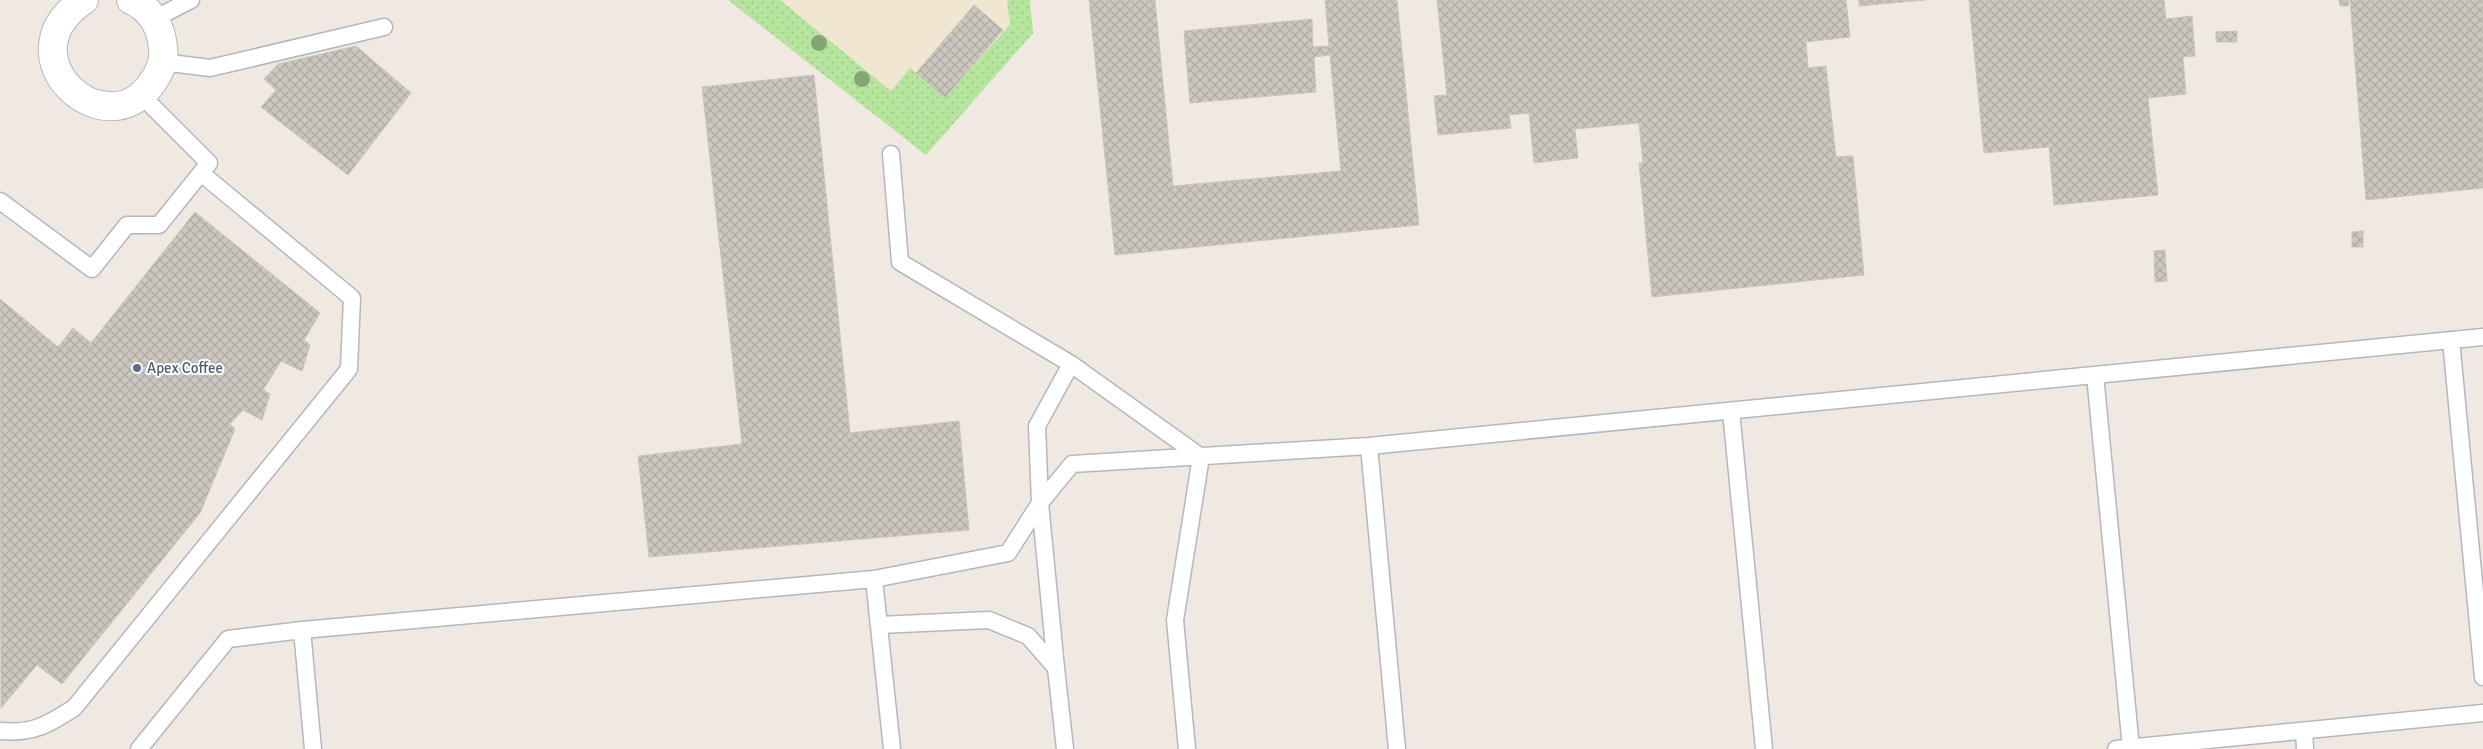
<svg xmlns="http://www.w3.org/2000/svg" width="2483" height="749" font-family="Signika,sans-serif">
  <defs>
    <pattern id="grass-dots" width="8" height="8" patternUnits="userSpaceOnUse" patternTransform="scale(1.25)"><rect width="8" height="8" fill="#b6e59e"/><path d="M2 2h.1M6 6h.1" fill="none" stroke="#9dc588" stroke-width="1.8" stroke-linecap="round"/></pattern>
    <pattern id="building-cross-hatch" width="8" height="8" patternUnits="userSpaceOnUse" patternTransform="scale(1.25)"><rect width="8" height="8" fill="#cbc7bf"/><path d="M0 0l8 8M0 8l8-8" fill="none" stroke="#afaba4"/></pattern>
  </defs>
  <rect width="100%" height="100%" fill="#efe9e1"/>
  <path fill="#f0e6d1" d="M 728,0 L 1030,0 L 1033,33 L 926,155 Z"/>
  <path fill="url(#grass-dots)" d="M 728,0 L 780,0 L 891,91 L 910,68 L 945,97 L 1010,25 L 1007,0 L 1030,0 L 1033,33 L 926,155 Z"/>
  <path fill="url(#building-cross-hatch)" stroke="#cbc5ba" d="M 1089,0 L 1155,0 L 1173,186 L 1341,171 L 1330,55 L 1314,57 L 1316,92 L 1190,103 L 1184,31 L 1312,19 L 1313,47 L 1329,46 L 1325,0 L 1397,0 L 1419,225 L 1115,255 Z
    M 1437,0 L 1846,0 L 1850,37 L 1806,42 L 1808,68 L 1826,66 L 1836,157 L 1853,156 L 1864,275 L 1652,297 L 1639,163 L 1643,163 L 1639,123 L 1575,129 L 1578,158 L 1534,163 L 1529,113 L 1509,115 L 1511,128 L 1438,135 L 1434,96 L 1447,95 Z
    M 1859,0 L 1925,0 L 1859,6 Z
    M 1969,0 L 2164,0 L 2166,19 L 2192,16 L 2195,56 L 2183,57 L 2186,94 L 2148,98 L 2158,195 L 2054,205 L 2049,147 L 1984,153 Z
    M 2339,0 L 2348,0 L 2349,6 L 2340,6 Z
    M 2350,0 L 2483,0 L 2483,188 L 2366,200 Z
    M 974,5 L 1003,30 L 945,98 L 916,73 Z
    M 2237,31 L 2237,42 L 2216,42 L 2216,32 Z
    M 356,46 L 411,93 L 348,175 L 261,107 L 276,90 L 264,79 L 278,64 Z
    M 814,75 L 850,433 L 959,421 L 969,530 L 649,557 L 638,456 L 742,444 L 702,87 Z
    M 195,212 L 320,313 L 304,340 L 310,345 L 302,371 L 281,361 L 263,390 L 270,394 L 262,420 L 243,410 L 230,424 L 235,429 L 200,513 L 62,684 L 37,665 L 1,708 L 0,299 L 58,347 L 73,328 L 91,343 Z
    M 2363,231 L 2363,247 L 2352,247 L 2352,232 Z
    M 2165,250 L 2167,281 L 2155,282 L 2154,251 Z"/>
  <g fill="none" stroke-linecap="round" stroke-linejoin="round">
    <g stroke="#b4b7c1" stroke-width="19">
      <path id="service" d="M 154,19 L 191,0
        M 162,62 L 210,68 L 384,27
        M 891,154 L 900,262 L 1071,364 L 1201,457 L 1175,620 L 1187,749
        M 0,201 L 92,269 L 127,225 L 159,225 L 209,163 L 141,95
        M 2451,340 L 2483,677
        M 2095,375 L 2131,748
        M 1731,411 L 1764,749
        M 1369,446 L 1397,749
        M 874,579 L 1008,553 L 1040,503 L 1072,464 L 1369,446 L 2483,337
        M 879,625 L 989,620 L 1028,636 L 1056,668 L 1065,749
        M 302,630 L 313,749
        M 1056,668 L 1040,503 L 1037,426 L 1071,364
        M 0,731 C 33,734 47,725 74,708 L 349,369 L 352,298 L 201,173
        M 2304,731 L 2305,749
        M 139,749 L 228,639 L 302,630 L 874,579 L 892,749
        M 2116,749 L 2483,713"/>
    </g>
    <g stroke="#b4b7c1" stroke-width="30">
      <path id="minor" d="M 84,0 C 0,57 107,150 152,83 C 160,72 165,61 163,48 C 161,26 151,9 131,0"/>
    </g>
    <use href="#service" stroke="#fff" stroke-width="16"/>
    <use href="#minor" stroke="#fff" stroke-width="28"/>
  </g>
  <g fill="#84a574">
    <circle cx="819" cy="43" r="8"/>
    <circle cx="862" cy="79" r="8"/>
  </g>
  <circle fill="#5c6f8a" stroke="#fff" stroke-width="2" cx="137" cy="368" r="5"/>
  <g text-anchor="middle" stroke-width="4" stroke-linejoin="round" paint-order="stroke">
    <g font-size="15" fill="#4e5e75" stroke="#fff" text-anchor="start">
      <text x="147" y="373">Apex Coffee</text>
    </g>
  </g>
</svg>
